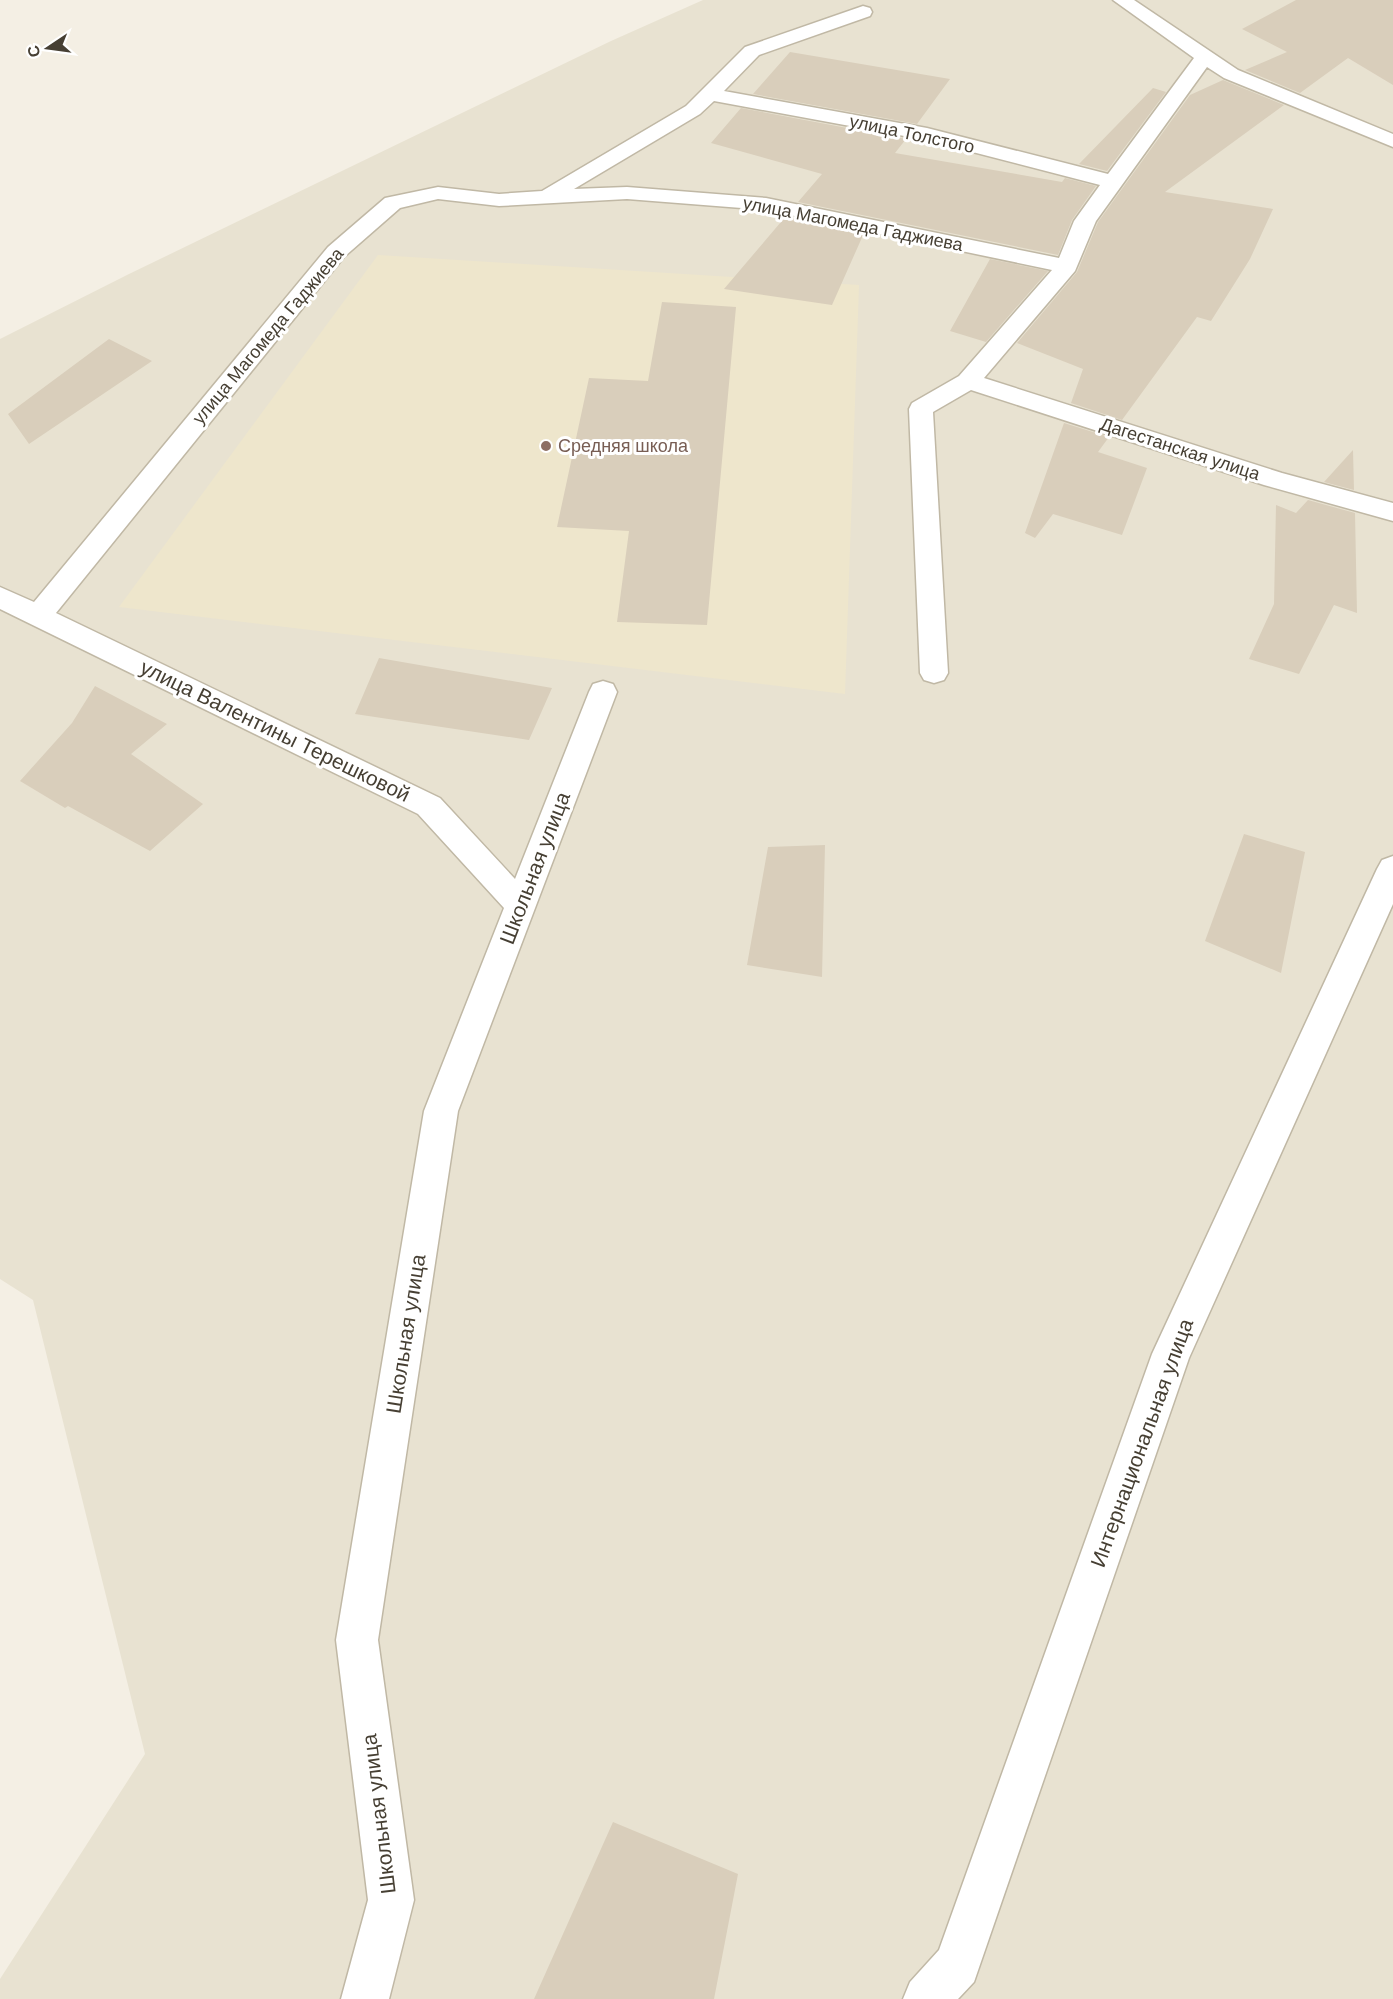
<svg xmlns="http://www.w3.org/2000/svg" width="1393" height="1999" font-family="'DM Sans',sans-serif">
  <rect width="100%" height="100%" fill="#f4efe4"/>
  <path fill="#e8e2d1" d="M 703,0 L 1393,0 L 1393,1999 L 0,1999 L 0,1979 L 145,1754 L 33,1300 L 0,1279 L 0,339 L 129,274 L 611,41 Z"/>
  <path fill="#eee6cc" d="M 378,255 L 859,285 L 845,694 L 119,607 Z"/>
  <path fill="#d9cebb" d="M 1296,0 L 1393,0 L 1393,85 L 1348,58 L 1300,93 L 1245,70 L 1287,52 L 1242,29 Z
    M 790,52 L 950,79 L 917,124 L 753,94 Z
    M 1223,80 L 1284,105 L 1165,192 L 1273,209 L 1250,259 L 1211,321 L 1197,317 L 1122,420 L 1071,403 L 1083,369 L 1017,343 L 1077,272 L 1098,222 L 1190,95 Z
    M 1153,88 L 1166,92 L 1107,171 L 1079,164 Z
    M 741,108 L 906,139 L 895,153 L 1062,182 L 1065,178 L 1096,186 L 1072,220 L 1058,255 L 798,202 L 822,174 L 711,143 Z
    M 786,216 L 864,233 L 832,305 L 724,289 Z
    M 990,259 L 1048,271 L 986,342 L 950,331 Z
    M 662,302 L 736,307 L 707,625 L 617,622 L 629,531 L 557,527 L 589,378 L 648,381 Z
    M 109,339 L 152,361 L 29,444 L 8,414 Z
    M 1064,423 L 1109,437 L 1098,452 L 1147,468 L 1122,535 L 1053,514 L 1035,538 L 1025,533 Z
    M 1353,450 L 1354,490 L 1324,482 Z
    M 1308,500 L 1355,513 L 1357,613 L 1334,605 L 1299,674 L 1249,659 L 1274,604 L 1276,505 L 1296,513 Z
    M 379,658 L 552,688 L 529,740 L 355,714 Z
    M 95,686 L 167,724 L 131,754 L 203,804 L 150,851 L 68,806 L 65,808 L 20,781 L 72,723 Z
    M 1244,834 L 1305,852 L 1281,973 L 1205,941 Z
    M 825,845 L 822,977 L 747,965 L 768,847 Z
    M 613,1822 L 738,1874 L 714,1999 L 534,1999 Z"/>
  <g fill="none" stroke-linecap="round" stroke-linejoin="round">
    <g stroke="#c0b8a5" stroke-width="3">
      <path id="street" d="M 1113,0 L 1134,0 L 1238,70 L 1393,134 L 1393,147 L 1224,78 L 1207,67 L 1096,221 L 1075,271 L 984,378 L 1282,473 L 1393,503 L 1393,521 L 1264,485 L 971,390 L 933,412 L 948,673 L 944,680 L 934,683 L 924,680 L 920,673 L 909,409 L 912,403 L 959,376 L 1052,270 L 766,210 L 627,199 L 499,206 L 438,199 L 400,208 L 344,257 L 56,613 L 440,798 L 515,879 L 589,692 L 593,684 L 603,681 L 613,684 L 617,692 L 458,1111 L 378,1640 L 414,1900 L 389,1999 L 341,1999 L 368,1900 L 336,1640 L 424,1111 L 504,908 L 418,814 L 0,609 L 0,587 L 34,602 L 328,247 L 385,198 L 438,187 L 499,194 L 542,191 L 686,106 L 745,47 L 863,6 L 870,8 L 872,12 L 870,16 L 759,55 L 724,91 L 927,128 L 1108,174 L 1194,58 ZM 714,101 L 926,140 L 1100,185 L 1074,221 L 1059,258 L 766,198 L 627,187 L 574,189 L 700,114 Z
        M 1393,856 L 1393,904 L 1189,1358 L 974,1982 L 958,1999 L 903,1999 L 910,1982 L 939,1950 L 1152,1354 L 1377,869 L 1382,860 Z"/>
    </g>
    <use href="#street" fill="#fff" fill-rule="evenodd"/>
  </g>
  <circle fill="#8d6e63" stroke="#fff" stroke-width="2" cx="546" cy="446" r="6"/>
  <g text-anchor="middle" stroke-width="6" stroke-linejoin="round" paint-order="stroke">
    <g font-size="18" fill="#463f33" stroke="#fff">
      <text transform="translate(912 134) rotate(12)" y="6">улица Толстого</text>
      <text transform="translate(853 224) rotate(11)" y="6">улица Магомеда Гаджиева</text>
      <text transform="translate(268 336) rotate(-50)" y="6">улица Магомеда Гаджиева</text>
      <text transform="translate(1180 449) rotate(18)" y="6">Дагестанская улица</text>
    </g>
    <g font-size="18" fill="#785e54" stroke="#fff" text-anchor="start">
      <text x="558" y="452">Средняя школа</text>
    </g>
    <g font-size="21" fill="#463f33" stroke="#fff">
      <text transform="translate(275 731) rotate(26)" y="7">улица Валентины Терешковой</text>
      <text transform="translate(535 868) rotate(-69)" y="7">Школьная улица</text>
      <text transform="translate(406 1334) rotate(-81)" y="7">Школьная улица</text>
      <text transform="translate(1142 1443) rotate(-70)" y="7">Интернациональная улица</text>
      <text transform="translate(379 1814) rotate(-97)" y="7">Школьная улица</text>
    </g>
  </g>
  <g transform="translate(48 48) rotate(257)" stroke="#ffffff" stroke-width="4.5" paint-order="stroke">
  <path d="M0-4.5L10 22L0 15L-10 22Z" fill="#463f33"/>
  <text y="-9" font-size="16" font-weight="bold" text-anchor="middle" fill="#463f33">С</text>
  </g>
</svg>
